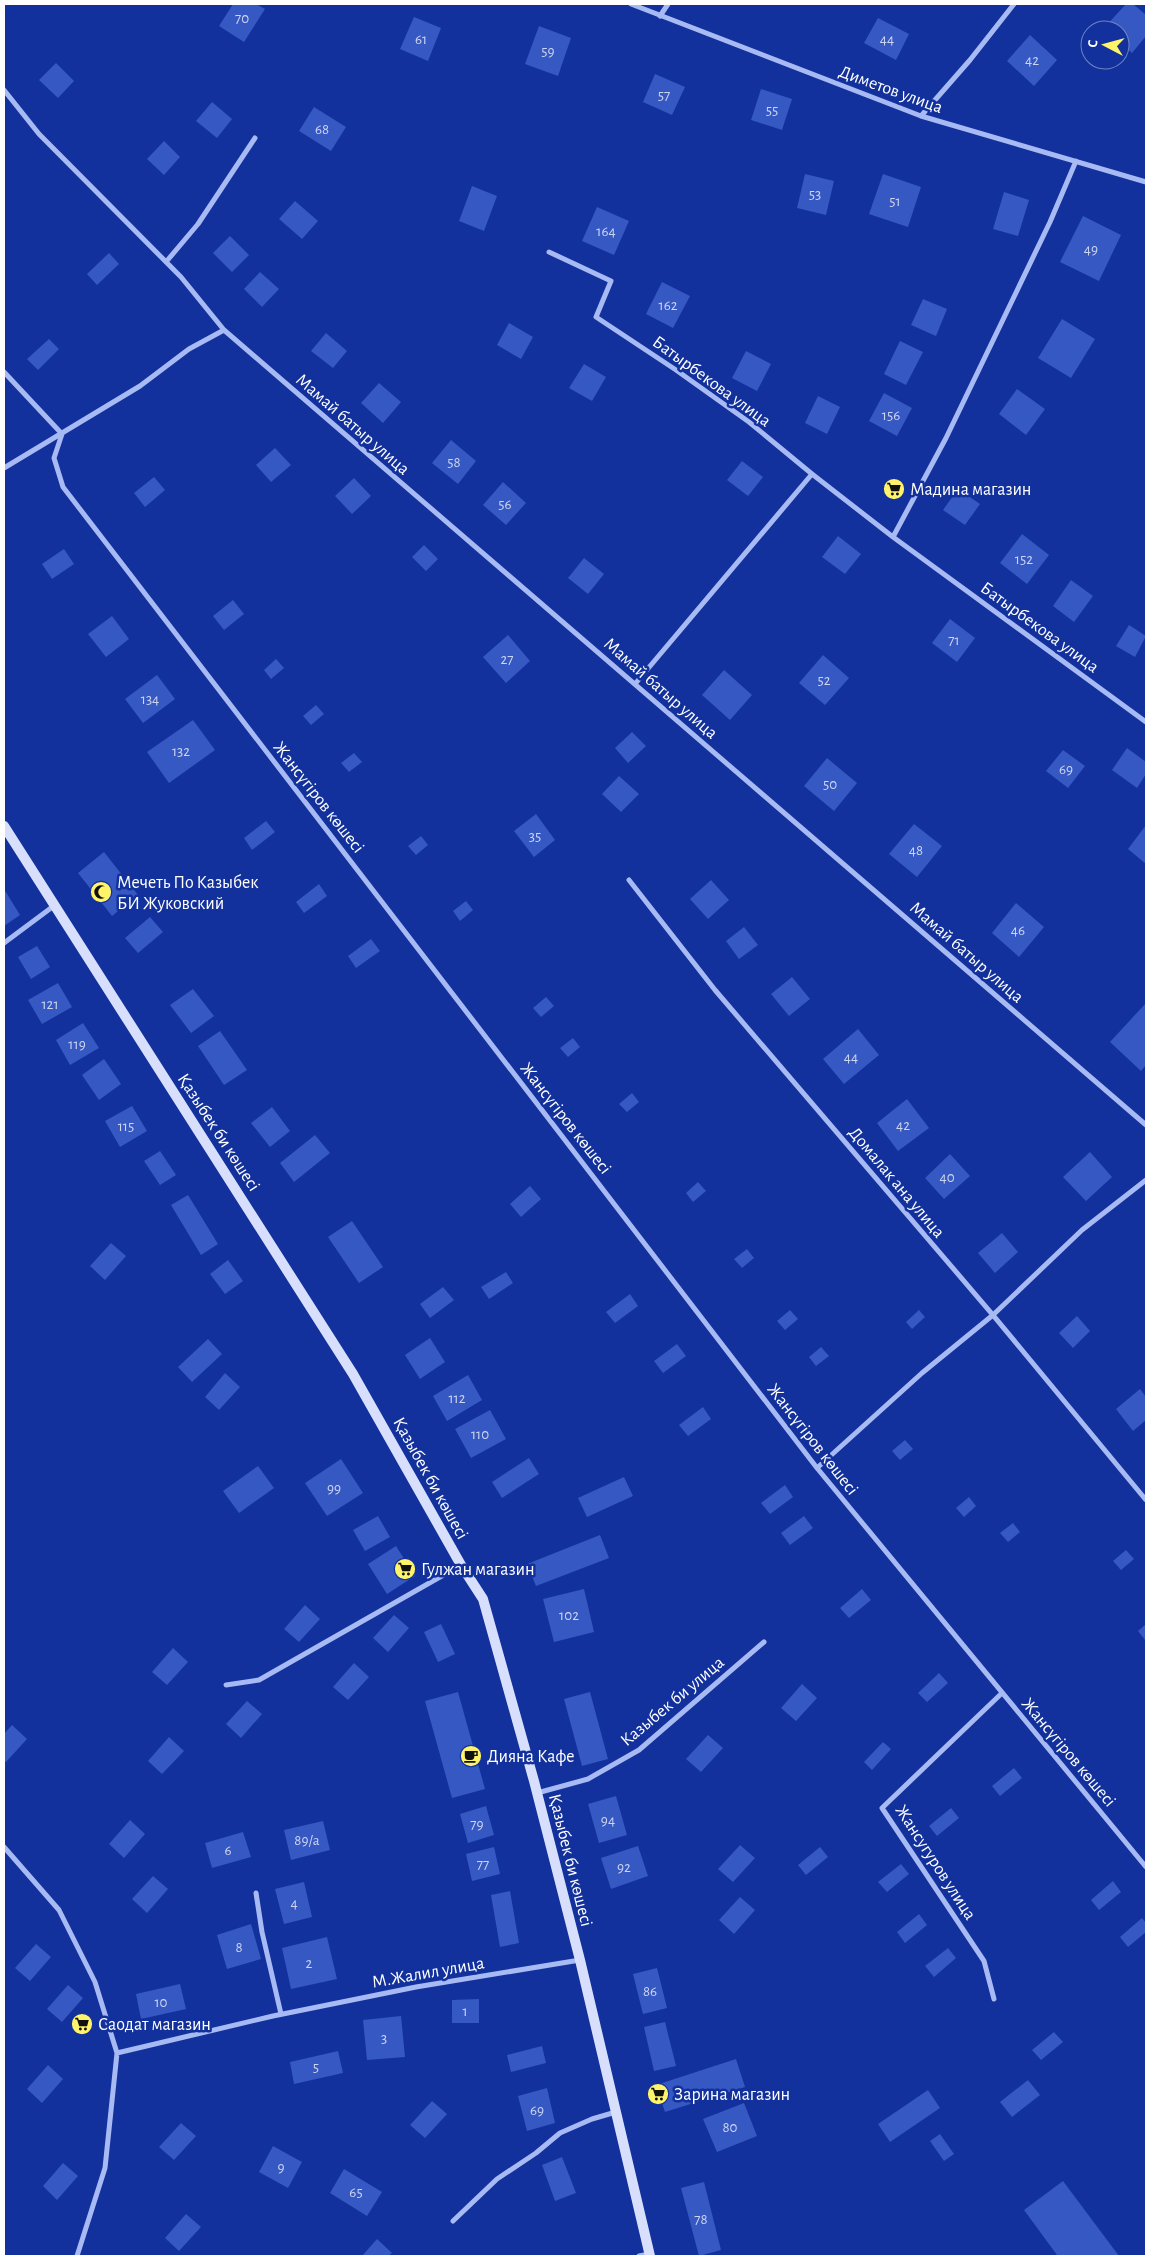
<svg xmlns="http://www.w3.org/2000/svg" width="1150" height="2260" font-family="'Alegreya Sans',sans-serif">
  <rect width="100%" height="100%" fill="#12319c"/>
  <path fill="#3658c2" d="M 233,4 L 256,4 L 265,9 L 244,42 L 219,26 Z
    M 1126,4 L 1133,4 L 1146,15 L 1146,36 L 1132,53 L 1120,42 L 1120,30 L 1104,28 Z
    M 414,17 L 441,28 L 428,61 L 400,49 Z
    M 878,18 L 909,34 L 896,60 L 864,43 Z
    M 539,26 L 571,38 L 558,76 L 525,64 Z
    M 1030,35 L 1057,60 L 1034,86 L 1007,61 Z
    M 56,63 L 74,81 L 58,98 L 39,80 Z
    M 655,74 L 685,87 L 672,115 L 643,102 Z
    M 761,89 L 792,99 L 782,130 L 751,120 Z
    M 212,102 L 232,119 L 217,138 L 196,121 Z
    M 314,107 L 346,127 L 331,151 L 299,131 Z
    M 164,141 L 180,157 L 164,175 L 147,159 Z
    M 805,174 L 834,181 L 826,215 L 797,208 Z
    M 883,174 L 921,187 L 908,227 L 869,214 Z
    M 472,186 L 497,196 L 484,231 L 459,221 Z
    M 1004,192 L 1029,200 L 1018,236 L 993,229 Z
    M 295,201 L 318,221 L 302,239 L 279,219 Z
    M 597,207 L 629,221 L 614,255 L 582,241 Z
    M 1083,216 L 1121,235 L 1099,281 L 1060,262 Z
    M 230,236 L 249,255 L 232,272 L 213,253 Z
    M 109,253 L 119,264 L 97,285 L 87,274 Z
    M 260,272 L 279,289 L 262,307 L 244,289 Z
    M 662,282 L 690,296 L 673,328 L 646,314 Z
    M 923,299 L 947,309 L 936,336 L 911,325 Z
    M 1062,319 L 1095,339 L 1071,378 L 1038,358 Z
    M 509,323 L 533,337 L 521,359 L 497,345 Z
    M 326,333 L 347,351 L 333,368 L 311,351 Z
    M 49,339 L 59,349 L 38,370 L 27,359 Z
    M 900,341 L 923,352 L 906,385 L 884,374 Z
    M 746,351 L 771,364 L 757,391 L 732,378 Z
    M 584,364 L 606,377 L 592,401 L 569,388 Z
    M 379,383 L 401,402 L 383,423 L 361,403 Z
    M 1017,389 L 1045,409 L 1026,435 L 999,414 Z
    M 884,393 L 912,408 L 897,436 L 869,421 Z
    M 818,396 L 840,407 L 827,434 L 805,423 Z
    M 451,440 L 476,461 L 458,484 L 432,463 Z
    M 275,448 L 291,465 L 271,482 L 256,465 Z
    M 742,461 L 763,477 L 748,496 L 727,480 Z
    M 154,477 L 165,490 L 145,507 L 134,493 Z
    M 354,478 L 371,496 L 352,514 L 335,496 Z
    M 503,482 L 526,503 L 506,525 L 483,505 Z
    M 958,489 L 980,504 L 965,525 L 943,510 Z
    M 1022,534 L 1049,555 L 1027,584 L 1000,563 Z
    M 838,536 L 861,554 L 845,574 L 822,557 Z
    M 424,545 L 438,559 L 426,571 L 412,557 Z
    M 64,549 L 74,564 L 52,579 L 42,564 Z
    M 584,558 L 604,574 L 588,594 L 568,578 Z
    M 1071,580 L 1093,596 L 1074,622 L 1053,606 Z
    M 233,600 L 244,614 L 224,630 L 213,616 Z
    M 112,616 L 129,639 L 106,657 L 88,634 Z
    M 950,619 L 975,638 L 957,662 L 932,643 Z
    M 1129,625 L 1146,636 L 1135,657 L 1116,646 Z
    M 508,635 L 530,661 L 506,683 L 483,657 Z
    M 823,655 L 849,678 L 825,705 L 799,683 Z
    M 276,659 L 284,668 L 271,679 L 264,670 Z
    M 724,670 L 752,695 L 730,720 L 702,695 Z
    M 157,675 L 175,699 L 143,723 L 125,699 Z
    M 316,705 L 324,714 L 311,725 L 303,716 Z
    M 193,720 L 215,750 L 169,783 L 147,752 Z
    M 632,732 L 646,746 L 628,763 L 615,748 Z
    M 1127,748 L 1146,762 L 1146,774 L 1137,788 L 1112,770 Z
    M 1063,750 L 1085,766 L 1068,788 L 1046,771 Z
    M 354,753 L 362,762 L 349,772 L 341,763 Z
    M 827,758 L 857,783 L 834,811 L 804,786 Z
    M 619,776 L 639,794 L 621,812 L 602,794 Z
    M 536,814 L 555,840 L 534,857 L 514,831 Z
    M 266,821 L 275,832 L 252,850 L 244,838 Z
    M 914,824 L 942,846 L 917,877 L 889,854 Z
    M 1146,825 L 1146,864 L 1128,849 Z
    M 421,836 L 428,845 L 416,855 L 408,846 Z
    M 104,852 L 138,895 L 112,916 L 78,873 Z
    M 711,880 L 729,900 L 708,919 L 690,899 Z
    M 319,884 L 327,896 L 304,913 L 296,902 Z
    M 4,889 L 20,915 L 4,926 Z
    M 466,901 L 473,910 L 460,921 L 453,911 Z
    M 1016,903 L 1044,927 L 1019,957 L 992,933 Z
    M 150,917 L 163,932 L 138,953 L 125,938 Z
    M 744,927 L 758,945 L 739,959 L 726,941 Z
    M 371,939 L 380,951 L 356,968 L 348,956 Z
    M 37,946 L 50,967 L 31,979 L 18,957 Z
    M 792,977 L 810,999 L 789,1016 L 771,994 Z
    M 58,983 L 72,1007 L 42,1024 L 28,1000 Z
    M 193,989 L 214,1016 L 191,1033 L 170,1005 Z
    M 546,997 L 554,1006 L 541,1017 L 533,1008 Z
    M 1146,1003 L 1146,1065 L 1141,1071 L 1110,1042 Z
    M 83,1023 L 99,1048 L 70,1065 L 56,1040 Z
    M 858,1029 L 879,1055 L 844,1084 L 823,1059 Z
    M 220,1031 L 247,1070 L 224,1085 L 198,1046 Z
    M 573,1038 L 580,1047 L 568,1057 L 560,1048 Z
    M 104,1059 L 121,1084 L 99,1100 L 82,1075 Z
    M 632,1093 L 639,1102 L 627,1112 L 619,1104 Z
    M 907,1099 L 929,1128 L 898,1151 L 877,1123 Z
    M 132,1106 L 147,1131 L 120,1147 L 105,1121 Z
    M 272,1107 L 290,1131 L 270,1147 L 251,1123 Z
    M 315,1135 L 330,1153 L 294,1182 L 280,1163 Z
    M 160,1151 L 176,1175 L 160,1185 L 144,1161 Z
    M 1090,1152 L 1112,1177 L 1086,1201 L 1063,1177 Z
    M 950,1154 L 970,1176 L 944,1199 L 925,1178 Z
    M 698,1182 L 706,1191 L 693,1202 L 686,1193 Z
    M 530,1186 L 541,1199 L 521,1217 L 510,1204 Z
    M 188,1195 L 218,1244 L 201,1255 L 171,1205 Z
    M 352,1221 L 383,1267 L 359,1283 L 328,1237 Z
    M 1002,1233 L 1018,1252 L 995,1273 L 978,1253 Z
    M 111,1243 L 126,1256 L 105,1280 L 90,1266 Z
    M 747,1249 L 754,1258 L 742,1268 L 734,1259 Z
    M 228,1260 L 243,1281 L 225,1294 L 210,1274 Z
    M 506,1272 L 513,1283 L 489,1299 L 481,1287 Z
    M 443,1287 L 454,1300 L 430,1318 L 420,1304 Z
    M 630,1294 L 638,1306 L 615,1323 L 606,1312 Z
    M 790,1310 L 798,1319 L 785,1330 L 777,1321 Z
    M 919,1310 L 925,1317 L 912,1329 L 906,1322 Z
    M 1077,1316 L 1090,1331 L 1073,1348 L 1059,1333 Z
    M 430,1338 L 445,1362 L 420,1379 L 405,1355 Z
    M 208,1339 L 222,1354 L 192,1382 L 178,1367 Z
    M 677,1344 L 686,1356 L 663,1373 L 654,1361 Z
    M 821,1347 L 829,1356 L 816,1366 L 809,1357 Z
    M 225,1373 L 240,1387 L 219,1410 L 205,1397 Z
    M 468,1375 L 482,1400 L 447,1421 L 433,1396 Z
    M 1140,1389 L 1146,1397 L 1146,1420 L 1133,1431 L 1116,1409 Z
    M 703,1407 L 711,1419 L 688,1436 L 679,1425 Z
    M 490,1410 L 506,1439 L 471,1458 L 455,1429 Z
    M 905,1440 L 913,1449 L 900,1460 L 892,1451 Z
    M 529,1458 L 539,1474 L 502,1498 L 492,1482 Z
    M 341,1459 L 363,1493 L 327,1516 L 305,1483 Z
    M 258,1466 L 274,1488 L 239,1513 L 223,1491 Z
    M 624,1477 L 633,1496 L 587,1517 L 578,1498 Z
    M 785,1485 L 793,1497 L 770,1514 L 761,1503 Z
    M 969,1497 L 976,1506 L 964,1517 L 956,1508 Z
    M 378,1516 L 390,1537 L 365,1551 L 353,1530 Z
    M 804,1516 L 813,1528 L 790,1545 L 781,1533 Z
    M 1013,1523 L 1020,1532 L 1008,1542 L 1000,1533 Z
    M 600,1535 L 609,1558 L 536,1586 L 527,1564 Z
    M 396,1546 L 415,1576 L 387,1594 L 368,1564 Z
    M 1126,1550 L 1134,1559 L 1121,1570 L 1113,1561 Z
    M 584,1589 L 594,1632 L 554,1642 L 543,1599 Z
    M 862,1589 L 871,1600 L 849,1618 L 840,1608 Z
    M 305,1605 L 320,1619 L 299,1642 L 284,1629 Z
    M 394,1615 L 409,1628 L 388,1652 L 373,1638 Z
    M 441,1624 L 455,1654 L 438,1662 L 424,1632 Z
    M 1146,1624 L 1146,1640 L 1145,1640 L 1138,1631 Z
    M 173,1648 L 188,1662 L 167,1685 L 152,1672 Z
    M 354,1663 L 369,1677 L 348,1700 L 333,1687 Z
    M 939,1673 L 948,1683 L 927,1702 L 918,1693 Z
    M 802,1684 L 817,1698 L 796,1721 L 781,1708 Z
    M 458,1692 L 485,1789 L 452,1798 L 425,1701 Z
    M 590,1692 L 608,1759 L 582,1766 L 564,1699 Z
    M 247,1701 L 262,1714 L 241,1738 L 226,1724 Z
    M 12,1725 L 27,1739 L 6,1762 L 4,1761 L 4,1734 Z
    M 708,1735 L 723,1748 L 701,1772 L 686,1759 Z
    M 169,1737 L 184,1751 L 162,1774 L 148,1761 Z
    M 883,1742 L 891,1749 L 872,1770 L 864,1762 Z
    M 1014,1768 L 1022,1778 L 1000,1796 L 992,1786 Z
    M 616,1796 L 627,1835 L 599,1843 L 588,1804 Z
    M 486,1806 L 494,1835 L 468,1843 L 460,1814 Z
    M 951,1808 L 959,1818 L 937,1836 L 929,1826 Z
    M 130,1820 L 145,1834 L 124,1858 L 109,1844 Z
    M 323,1821 L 330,1850 L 291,1860 L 284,1830 Z
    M 243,1832 L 251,1857 L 212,1868 L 205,1843 Z
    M 740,1845 L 755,1858 L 733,1882 L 718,1869 Z
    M 638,1846 L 648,1876 L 611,1889 L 601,1858 Z
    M 494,1847 L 500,1874 L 472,1881 L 466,1854 Z
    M 820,1847 L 828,1857 L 806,1875 L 798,1865 Z
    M 901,1864 L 909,1874 L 887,1892 L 878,1882 Z
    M 153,1876 L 168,1889 L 147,1913 L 132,1899 Z
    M 1113,1881 L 1121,1892 L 1099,1910 L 1091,1900 Z
    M 304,1882 L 312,1917 L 284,1924 L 275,1889 Z
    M 510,1891 L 519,1943 L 500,1947 L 491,1895 Z
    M 740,1897 L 755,1910 L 734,1934 L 719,1920 Z
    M 919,1914 L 927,1925 L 905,1943 L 897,1932 Z
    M 1142,1918 L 1146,1923 L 1146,1932 L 1128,1947 L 1120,1937 Z
    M 251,1924 L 261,1959 L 227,1969 L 217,1935 Z
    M 327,1937 L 337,1979 L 291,1989 L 282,1948 Z
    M 36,1944 L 51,1957 L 30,1981 L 15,1968 Z
    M 948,1948 L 956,1958 L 934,1977 L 925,1966 Z
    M 657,1968 L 667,2008 L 643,2014 L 633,1974 Z
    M 180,1984 L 186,2009 L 141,2019 L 136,1994 Z
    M 68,1985 L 83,1998 L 62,2022 L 47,2009 Z
    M 479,1999 L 479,2023 L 452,2023 L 452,2000 Z
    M 401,2016 L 405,2057 L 367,2060 L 363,2020 Z
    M 665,2022 L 676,2066 L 654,2071 L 644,2027 Z
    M 1054,2032 L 1063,2042 L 1041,2060 L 1032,2050 Z
    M 542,2046 L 546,2063 L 511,2072 L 507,2055 Z
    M 338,2051 L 343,2073 L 294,2084 L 290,2062 Z
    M 736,2059 L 745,2087 L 665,2112 L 656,2085 Z
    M 48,2065 L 63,2079 L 42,2103 L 27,2089 Z
    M 1028,2080 L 1040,2095 L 1012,2117 L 1000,2102 Z
    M 547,2088 L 555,2123 L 527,2131 L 518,2096 Z
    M 928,2090 L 940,2108 L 890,2142 L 878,2124 Z
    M 432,2101 L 447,2114 L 425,2138 L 410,2125 Z
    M 744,2103 L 757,2136 L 717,2152 L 703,2119 Z
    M 181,2123 L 196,2136 L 174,2160 L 159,2147 Z
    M 940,2134 L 954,2154 L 944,2161 L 930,2141 Z
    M 273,2146 L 302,2162 L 288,2188 L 259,2172 Z
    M 562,2157 L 576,2193 L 555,2201 L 542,2165 Z
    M 63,2163 L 78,2176 L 57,2200 L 43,2186 Z
    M 344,2169 L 382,2192 L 367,2216 L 330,2193 Z
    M 1063,2181 L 1119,2256 L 1055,2256 L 1057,2255 L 1024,2210 Z
    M 704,2182 L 721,2250 L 699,2256 L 681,2188 Z
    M 186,2214 L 201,2227 L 179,2251 L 165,2238 Z
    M 377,2239 L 392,2253 L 388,2256 L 362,2256 Z"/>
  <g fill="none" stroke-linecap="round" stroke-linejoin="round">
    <path stroke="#a7baf4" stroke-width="5" d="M 631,4 L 921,116 L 1146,182
      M 660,16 L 668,4
      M 4,90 L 39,134 L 181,277 L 224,330 L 1146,1125
      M 921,116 L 970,60 L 1014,4
      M 549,252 L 611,281 L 596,317 L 676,370 L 749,422 L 812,474 L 893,537 L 1146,722
      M 166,262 L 198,224 L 255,138
      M 4,372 L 62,434 L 54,458 L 63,487 L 817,1468 L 1146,1867
      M 4,468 L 140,386 L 189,349 L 224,330
      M 893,537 L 946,438 L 1050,222 L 1076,161
      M 635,684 L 812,474
      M 629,880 L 715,990 L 993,1315 L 1146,1500
      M 4,943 L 55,905
      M 817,1468 L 922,1373 L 993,1315 L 1082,1230 L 1146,1180
      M 226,1685 L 259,1680 L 461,1565
      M 537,1793 L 588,1779 L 639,1750 L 764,1642
      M 4,1847 L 59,1910 L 95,1982 L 117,2053 L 105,2168 L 77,2256
      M 256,1893 L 262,1932 L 281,2014
      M 994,1999 L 984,1961 L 882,1808 L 1002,1693
      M 117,2053 L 273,2016 L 416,1987 L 580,1960
      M 453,2221 L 497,2179 L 536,2153 L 560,2133 L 592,2119 L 616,2112
      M 639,2256 L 649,2254"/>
    <path stroke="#d7dffd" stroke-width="10" d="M 4,826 L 353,1374 L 461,1565 L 483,1599 L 534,1781 L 580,1960 L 650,2256"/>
  </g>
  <defs>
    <g id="supermarket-disc" transform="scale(1.125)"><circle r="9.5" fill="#fff36a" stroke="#12319c"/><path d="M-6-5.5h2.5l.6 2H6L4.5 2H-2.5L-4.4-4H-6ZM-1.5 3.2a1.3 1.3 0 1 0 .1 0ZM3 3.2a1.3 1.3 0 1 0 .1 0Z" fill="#111"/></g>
    <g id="mosque-disc" transform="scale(1.125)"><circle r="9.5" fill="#fff36a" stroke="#12319c"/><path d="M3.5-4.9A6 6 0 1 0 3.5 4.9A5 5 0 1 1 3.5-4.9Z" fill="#111"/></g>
    <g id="cafe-disc" transform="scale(1.125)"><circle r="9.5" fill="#fff36a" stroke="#12319c"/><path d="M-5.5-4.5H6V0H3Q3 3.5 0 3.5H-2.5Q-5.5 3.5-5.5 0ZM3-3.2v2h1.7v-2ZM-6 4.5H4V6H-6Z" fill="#111"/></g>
  </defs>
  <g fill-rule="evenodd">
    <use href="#supermarket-disc" x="894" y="489"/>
    <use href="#mosque-disc" x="101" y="892"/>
    <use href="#supermarket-disc" x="405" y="1569"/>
    <use href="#cafe-disc" x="471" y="1756"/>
    <use href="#supermarket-disc" x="82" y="2024"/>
    <use href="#supermarket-disc" x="658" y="2094"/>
  </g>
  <g text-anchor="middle" stroke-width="5" stroke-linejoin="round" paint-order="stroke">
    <g font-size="15" fill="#cdd5f0">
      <text x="242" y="23">70</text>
      <text x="421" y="44">61</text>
      <text x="887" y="44">44</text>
      <text x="548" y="56">59</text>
      <text x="1032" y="65">42</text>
      <text x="664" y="100">57</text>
      <text x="772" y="115">55</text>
      <text x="322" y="134">68</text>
      <text x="815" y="199">53</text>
      <text x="895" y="206">51</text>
      <text x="606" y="236">164</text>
      <text x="1091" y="254">49</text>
      <text x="668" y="310">162</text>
      <text x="891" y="420">156</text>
      <text x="454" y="467">58</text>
      <text x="505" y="509">56</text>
      <text x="1024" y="564">152</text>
      <text x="954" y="645">71</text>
      <text x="507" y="664">27</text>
      <text x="824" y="685">52</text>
      <text x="150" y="704">134</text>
      <text x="181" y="756">132</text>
      <text x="1066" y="774">69</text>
      <text x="830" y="789">50</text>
      <text x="535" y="841">35</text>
      <text x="916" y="855">48</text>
      <text x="1018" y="935">46</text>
      <text x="50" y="1009">121</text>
      <text x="77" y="1049">119</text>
      <text x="851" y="1062">44</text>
      <text x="903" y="1130">42</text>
      <text x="126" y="1131">115</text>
      <text x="947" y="1182">40</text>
      <text x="457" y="1403">112</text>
      <text x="480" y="1439">110</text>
      <text x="334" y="1493">99</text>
      <text x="569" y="1620">102</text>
      <text x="608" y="1825">94</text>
      <text x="477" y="1829">79</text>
      <text x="307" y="1845">89/а</text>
      <text x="228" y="1855">6</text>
      <text x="483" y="1869">77</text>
      <text x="624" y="1872">92</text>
      <text x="294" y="1908">4</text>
      <text x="239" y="1952">8</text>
      <text x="309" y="1968">2</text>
      <text x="650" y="1996">86</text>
      <text x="161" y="2007">10</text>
      <text x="465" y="2016">1</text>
      <text x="384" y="2043">3</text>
      <text x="316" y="2072">5</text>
      <text x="537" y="2115">69</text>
      <text x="730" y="2132">80</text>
      <text x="281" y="2172">9</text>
      <text x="356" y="2197">65</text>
      <text x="701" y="2224">78</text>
    </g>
    <g font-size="18" fill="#fff" stroke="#12319c">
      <text transform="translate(891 89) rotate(20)" y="6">Диметов улица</text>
      <text transform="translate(712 381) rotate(36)" y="6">Батырбекова улица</text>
      <text transform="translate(353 424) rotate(41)" y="6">Мамай батыр улица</text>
      <text transform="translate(1040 627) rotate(36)" y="6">Батырбекова улица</text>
      <text transform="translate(661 688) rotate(41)" y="6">Мамай батыр улица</text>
      <text transform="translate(319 797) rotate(52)" y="6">Жансүгіров көшесі</text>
      <text transform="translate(967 952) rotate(41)" y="6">Мамай батыр улица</text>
      <text transform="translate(566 1118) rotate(52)" y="6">Жансүгіров көшесі</text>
      <text transform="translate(219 1132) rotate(57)" y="6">Қазыбек би көшесі</text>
      <text transform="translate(897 1182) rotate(50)" y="6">Домалак ана улица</text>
      <text transform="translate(813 1439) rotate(52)" y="6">Жансүгіров көшесі</text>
      <text transform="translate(431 1478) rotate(61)" y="6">Қазыбек би көшесі</text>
      <text transform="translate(672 1701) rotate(-40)" y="6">Казыбек би улица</text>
      <text transform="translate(1069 1752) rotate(50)" y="6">Жансүгіров көшесі</text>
      <text transform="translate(571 1860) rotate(76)" y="6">Қазыбек би көшесі</text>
      <text transform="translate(936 1862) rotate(57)" y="6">Жансугуров улица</text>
      <text transform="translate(428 1972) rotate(-10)" y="6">М.Жалил улица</text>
    </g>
    <g font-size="18" fill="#fff" stroke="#12319c" text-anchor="start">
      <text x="910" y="495">Мадина магазин</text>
      <text x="117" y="888">Мечеть По Казыбек<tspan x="117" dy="21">БИ Жуковский</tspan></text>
      <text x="421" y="1575">Гулжан магазин</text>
      <text x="487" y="1762">Дияна Кафе</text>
      <text x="98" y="2030">Саодат магазин</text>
      <text x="674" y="2100">Зарина магазин</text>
    </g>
  </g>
  <rect width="1150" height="2260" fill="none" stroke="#ffffff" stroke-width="10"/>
  <g transform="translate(1105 45) rotate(276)"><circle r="24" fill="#12319c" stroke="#7183c4"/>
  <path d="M0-4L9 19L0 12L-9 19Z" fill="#fff36a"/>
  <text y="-8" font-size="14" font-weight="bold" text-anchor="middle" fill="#ffffff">С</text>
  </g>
</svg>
